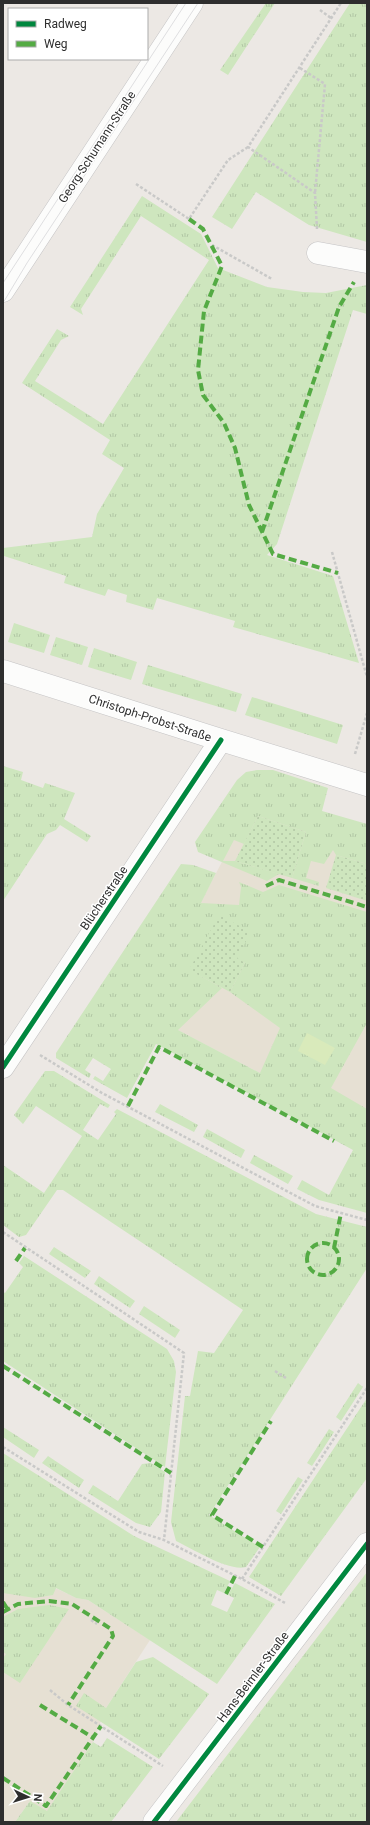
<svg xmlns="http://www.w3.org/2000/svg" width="370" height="1825" font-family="Roboto,sans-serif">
  <defs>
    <pattern id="grass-tufts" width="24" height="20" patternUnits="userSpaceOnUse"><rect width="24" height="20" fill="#cee6be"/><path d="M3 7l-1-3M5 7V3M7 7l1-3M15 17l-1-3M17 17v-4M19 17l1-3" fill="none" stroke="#b1c6a4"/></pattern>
    <pattern id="park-dots" width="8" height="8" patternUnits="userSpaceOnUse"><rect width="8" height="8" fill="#cee6be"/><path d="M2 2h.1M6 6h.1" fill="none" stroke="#b1c6a4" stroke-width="1.8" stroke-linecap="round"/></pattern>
  </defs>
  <rect width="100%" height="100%" fill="#ece8e4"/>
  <path fill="#e6e0d3" d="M 254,801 L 367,836 L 367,1129 L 143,1012 Z
    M 3,1577 L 45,1583 L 76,1598 L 88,1600 L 150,1640 L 106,1708 L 93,1742 L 47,1812 L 30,1801 L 15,1822 L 3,1822 Z"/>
  <path fill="url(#grass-tufts)" fill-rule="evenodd" d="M 266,3 L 275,3 L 228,75 L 220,70 Z
    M 350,3 L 367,3 L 367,242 L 309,225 L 256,192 L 232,229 L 212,217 Z
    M 142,196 L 201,234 L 218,268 L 267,287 L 303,292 L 326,293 L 367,285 L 367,314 L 353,310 L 277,544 L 267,555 L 333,576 L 359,663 L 233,627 L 235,621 L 157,598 L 153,610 L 126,602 L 127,595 L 108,589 L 105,596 L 64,583 L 66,576 L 4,556 L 3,558 L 3,548 L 92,537 L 97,514 L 124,468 L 102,454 L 110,440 L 22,383 L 57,329 L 69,336 L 61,340 L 35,381 L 103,424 L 209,260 L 141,216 L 81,309 L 83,315 L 70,307 Z
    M 14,623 L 50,635 L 44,653 L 8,642 Z
    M 56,637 L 88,647 L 82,665 L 50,655 Z
    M 94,648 L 137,662 L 131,680 L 88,667 Z
    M 148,665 L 242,694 L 236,712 L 142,684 Z
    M 252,697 L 343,725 L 337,744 L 245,715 Z
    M 3,766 L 23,772 L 21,780 L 43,788 L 45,783 L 75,793 L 64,819 L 91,836 L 87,842 L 60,825 L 56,830 L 47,834 L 3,901 Z
    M 257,770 L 273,770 L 328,788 L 322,811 L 367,824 L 367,864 L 336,855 L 333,850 L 324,864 L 311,861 L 306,878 L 319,882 L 319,886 L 292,878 L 306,832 L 258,816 L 244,844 L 234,840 L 223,861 L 235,861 L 279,874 L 267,881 L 198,852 L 195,842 L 237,780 L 246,772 Z
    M 181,864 L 193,865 L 216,873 L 201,903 L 239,905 L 241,887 L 239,882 L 263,892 L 279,885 L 367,912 L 367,1023 L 331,1088 L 367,1109 L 367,1213 L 319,1200 L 297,1189 L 302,1180 L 329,1195 L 353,1150 L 156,1044 L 127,1098 L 93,1079 L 95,1076 L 103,1081 L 111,1069 L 93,1058 L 85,1070 L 91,1074 L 89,1078 L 56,1058 L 56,1053 ZM 237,959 L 245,963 L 230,992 L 280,1028 L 260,1073 L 178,1030 L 222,988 L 190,970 Z
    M 45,1071 L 54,1071 L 110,1105 L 108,1108 L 100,1104 L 83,1130 L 98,1140 L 116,1114 L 114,1112 L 117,1109 L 316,1214 L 367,1227 L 367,1268 L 209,1515 L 260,1547 L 246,1567 C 229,1572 193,1549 176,1541 L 171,1522 L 185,1396 L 190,1396 L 198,1351 L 214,1353 L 243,1310 L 63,1190 L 57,1190 L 26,1235 L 19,1237 L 3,1225 L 3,1165 L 44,1193 L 82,1136 L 36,1106 L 23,1124 L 14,1115 Z
    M 160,1104 L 198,1125 L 194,1132 L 155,1112 Z
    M 207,1129 L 245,1150 L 241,1158 L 203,1137 Z
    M 254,1155 L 293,1176 L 288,1184 L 250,1163 Z
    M 54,1247 L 91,1271 L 85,1278 L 49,1254 Z
    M 24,1256 L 167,1349 L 174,1361 L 176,1372 L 165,1467 L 3,1361 L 3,1292 L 5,1293 L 23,1267 L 19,1263 Z
    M 99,1276 L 135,1301 L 130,1308 L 94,1284 Z
    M 144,1306 L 180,1330 L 175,1338 L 139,1314 Z
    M 358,1383 L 363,1387 L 341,1421 L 336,1417 Z
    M 367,1398 L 367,1478 L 281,1596 L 249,1577 Z
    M 3,1427 L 39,1450 L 34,1458 L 3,1437 Z
    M 329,1429 L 334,1432 L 312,1466 L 307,1463 Z
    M 3,1453 L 134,1536 L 230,1581 L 224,1593 L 217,1590 L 211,1605 L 227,1612 L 234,1598 L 228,1595 L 235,1583 L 275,1604 L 217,1684 L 88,1600 L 76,1598 L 56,1588 L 53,1595 L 35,1598 L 3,1593 Z
    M 48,1456 L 84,1480 L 79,1488 L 42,1463 Z
    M 151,1463 L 165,1472 L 161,1512 L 150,1527 L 136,1523 L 88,1493 L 93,1485 L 118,1501 L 142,1464 Z
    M 298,1477 L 303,1480 L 281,1514 L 276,1511 Z
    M 367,1572 L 367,1822 L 176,1822 L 361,1580 Z
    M 49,1605 L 69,1609 L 20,1683 L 3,1672 L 3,1658 L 6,1654 L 3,1652 L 3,1617 L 18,1609 Z
    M 153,1657 L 209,1694 L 159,1759 L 76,1706 L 84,1693 L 106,1708 L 136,1662 Z
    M 107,1738 L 153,1767 L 111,1822 L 15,1822 L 30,1801 L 47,1811 L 93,1742 L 101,1747 Z"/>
  <path fill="url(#park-dots)" d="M 258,816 L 306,832 L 292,878 L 235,861 Z
    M 336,855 L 367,864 L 367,901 L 326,888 Z
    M 219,915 L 251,932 L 237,958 L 245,963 L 230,992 L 189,970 Z"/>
  <path fill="#d9eabb" d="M 307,1033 L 335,1048 L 325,1065 L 298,1051 Z"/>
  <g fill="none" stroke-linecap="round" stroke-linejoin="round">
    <g stroke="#c5c4c5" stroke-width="23">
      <path id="minor" d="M 318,253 L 367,262
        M 3,671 L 221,740 L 367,785
        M 3,1067 L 221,740
        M 154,1822 L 367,1544"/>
    </g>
    <g stroke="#c5c4c5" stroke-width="23">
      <path id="secondary" d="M 3,291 L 192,3"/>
    </g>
    <path stroke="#c9c9c8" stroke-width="2.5" stroke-dasharray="3 2" stroke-linecap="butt" d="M 320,10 L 331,18
      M 300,68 L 325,84 L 315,193
      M 136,184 L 189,219 L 228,160 L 248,147
      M 317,229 L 315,193 L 248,147 L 341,3
      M 212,245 L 272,279
      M 332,552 L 367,677
      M 355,754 L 367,713
      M 40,1055 L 102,1093 L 315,1206 L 367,1220
      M 3,1232 L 184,1353 L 164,1540
      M 275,1371 L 286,1378
      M 3,1447 L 139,1532 L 164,1540 L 242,1579 L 285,1603
      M 242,1579 L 367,1388
      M 91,1620 L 97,1624
      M 50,1690 L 68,1705 L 163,1766"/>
    <use href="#minor" stroke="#fcfcfb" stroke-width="22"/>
    <use href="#secondary" stroke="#fcfcfb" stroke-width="22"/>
    <path stroke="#dfdfe1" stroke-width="1" d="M 3,283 L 186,3
      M 3,303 L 27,263 L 198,3"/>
    <path stroke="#54ab44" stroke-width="4" stroke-dasharray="8 4" stroke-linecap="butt" d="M 189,219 L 203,229 L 222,266 L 204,311 L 198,370 L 203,395 L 224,423 L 235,448 L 249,505 L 273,554 L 338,573
      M 262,532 L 339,307 L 354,282
      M 266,886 L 279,880 L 367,907
      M 128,1106 L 159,1047 L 334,1141
      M307 1259a16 16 0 1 1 32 0a16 16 0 1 1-32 0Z
      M 334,1248 L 341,1213
      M 16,1261 L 25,1248
      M 3,1366 L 171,1473
      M 263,1547 L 212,1515 L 271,1421
      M 226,1594 L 235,1576
      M 3,1602 L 8,1610
      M 3,1612 L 18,1604 L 49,1601 L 72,1604 L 111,1629 L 113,1636 L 68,1705
      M 40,1705 L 92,1737
      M 3,1778 L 46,1806 L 101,1726"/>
    <g stroke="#fff" stroke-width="8">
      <path id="cycleway" d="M 3,1067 L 221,740
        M 154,1822 L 367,1544"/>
    </g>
    <use href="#cycleway" stroke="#00873e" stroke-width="5"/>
  </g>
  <g text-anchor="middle" stroke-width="3" stroke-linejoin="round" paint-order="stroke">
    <g font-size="12" fill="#2e2e2e" stroke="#fff">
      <text transform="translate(97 147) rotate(-57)" y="4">Georg-Schumann-Straße</text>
      <text transform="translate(150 718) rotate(18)" y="4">Christoph-Probst-Straße</text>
      <text transform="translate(104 898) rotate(-56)" y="4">Blücherstraße</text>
      <text transform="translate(253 1677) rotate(-53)" y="4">Hans-Beimler-Straße</text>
    </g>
  </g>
  <rect width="370" height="1825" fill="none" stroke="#2e2e2e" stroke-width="8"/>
  <rect x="8" y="8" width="140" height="52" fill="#ffffff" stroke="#ababab"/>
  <rect x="16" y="21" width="20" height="6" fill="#00873e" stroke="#ababab"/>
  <text x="44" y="28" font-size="12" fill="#2e2e2e">Radweg</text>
  <rect x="16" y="41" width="20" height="6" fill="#54ab44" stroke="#ababab"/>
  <text x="44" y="48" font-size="12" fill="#2e2e2e">Weg</text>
  <g transform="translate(28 1797) rotate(94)" stroke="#ffffff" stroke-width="3" paint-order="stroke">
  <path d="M0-3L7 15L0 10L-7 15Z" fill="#2e2e2e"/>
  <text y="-6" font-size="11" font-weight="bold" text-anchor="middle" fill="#2e2e2e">N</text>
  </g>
</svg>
